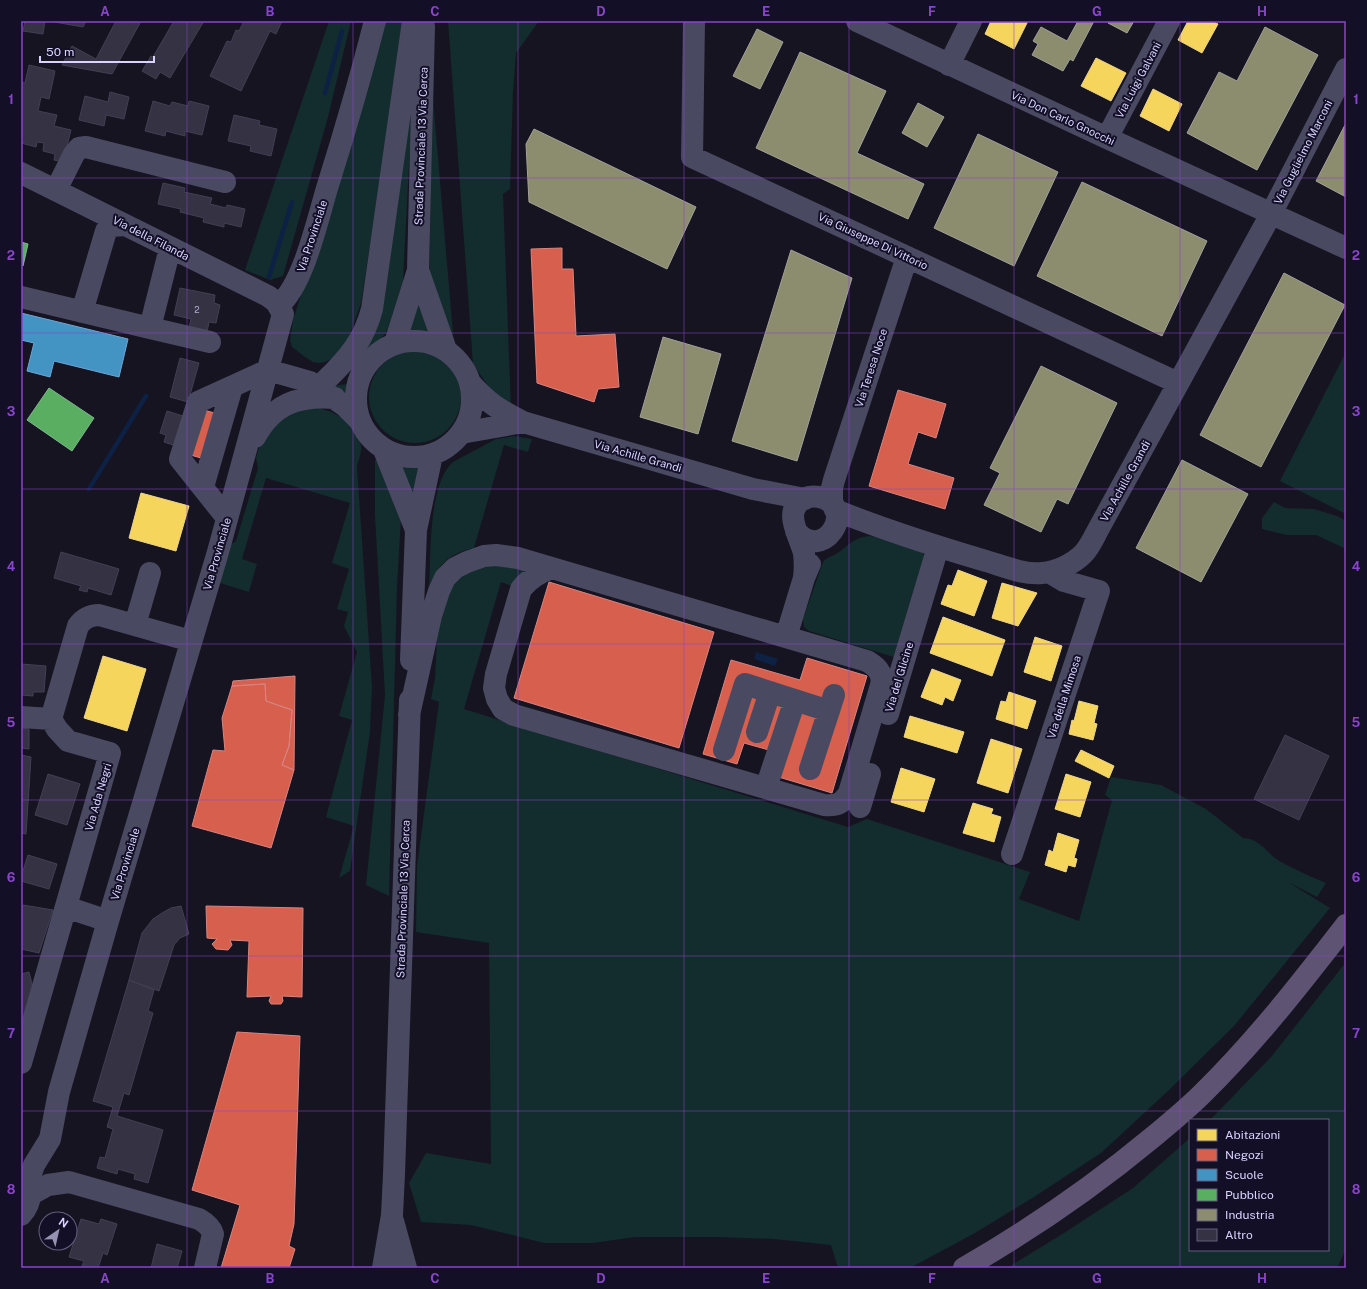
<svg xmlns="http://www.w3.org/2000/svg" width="1367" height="1289" font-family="'Public Sans',sans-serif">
  <rect width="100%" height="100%" fill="#161421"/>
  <path fill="#132c2d" d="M 329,21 L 351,21 L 328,117 L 283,276 L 270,280 L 245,270 Z
    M 378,21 L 405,21 L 361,303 L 349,338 L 337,356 L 325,362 L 319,363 L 313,362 L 305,357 L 292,347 L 290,340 L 293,320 L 306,279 Z
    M 448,21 L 539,21 L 516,53 L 513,92 L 510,189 L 503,194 L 511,410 L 495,396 L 473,364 Z
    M 433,99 L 454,345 L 429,279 Z
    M 412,107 L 403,281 L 391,320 L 386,333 L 360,359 Z
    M 417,293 L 429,333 L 407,331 Z
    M369 397a46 46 0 1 1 92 0a46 46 0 1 1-92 0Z
    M 1346,352 L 1346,514 L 1280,481 Z
    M 350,384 L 349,396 L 326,386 Z
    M 318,408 C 337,412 358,424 361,446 C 362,452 358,461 357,467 L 372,687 L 370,732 L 350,871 L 339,878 L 354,826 L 326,817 L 352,720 L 339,716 L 357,652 L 344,626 L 348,612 L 337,609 L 349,569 L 332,563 L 350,503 L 266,478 L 242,559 L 257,564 L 249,592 L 220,583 L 227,547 L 236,541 L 258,468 L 256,458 L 258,450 L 271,428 L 298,409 Z
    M 514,436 L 532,439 L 528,452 L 504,445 L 474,548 C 448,554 438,564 429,589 C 431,557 428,483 453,462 L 496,439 Z
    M 375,460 L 384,462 L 401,518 L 397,587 L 389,896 L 366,885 L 385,695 L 375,516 Z
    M 424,461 L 413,506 L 400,463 Z
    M 1274,502 L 1285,508 L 1314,509 L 1337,516 L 1346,521 L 1346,549 L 1316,535 L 1287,535 L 1262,529 L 1262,518 Z
    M 869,536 L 877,537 L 922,551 L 927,562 L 897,658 L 809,631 L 804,627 L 803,619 L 823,562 C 827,557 831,557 836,554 C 849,546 852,538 869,536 Z
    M 482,564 L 531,570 L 515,587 L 501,582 L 464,709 L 848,827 L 867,819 L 1030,872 L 1019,899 L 1079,921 L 1112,800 L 1105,795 L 1111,777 L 1161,785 L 1206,809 L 1243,838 C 1260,838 1268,855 1281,862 C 1296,870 1311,877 1326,883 L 1317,897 L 1288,882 L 1330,908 L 1234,1026 L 1168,1091 L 1101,1153 L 1034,1197 L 975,1233 L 910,1268 L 838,1268 L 831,1245 L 774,1239 L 717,1237 L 635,1237 L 593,1243 L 544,1243 L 471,1225 L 421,1222 L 409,1183 L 426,1153 L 491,1164 L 489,943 L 416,932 L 417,866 L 439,702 L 431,699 L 435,678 L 437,639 L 447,597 L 456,580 Z
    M 1346,962 L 1346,1249 L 1337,1268 L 1007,1268 L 1064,1233 L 1133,1188 L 1190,1138 L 1190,1250 L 1328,1250 L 1328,1120 L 1210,1120 L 1271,1057 Z"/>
  <path fill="#0d2144" d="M 756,652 L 778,659 L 775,666 L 754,659 Z"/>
  <path fill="#f6d55c" stroke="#edd58d" d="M 991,21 L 1028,21 L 1014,49 L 985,34 Z
    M 1188,21 L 1212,21 L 1218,24 L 1202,53 L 1178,40 Z
    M 1096,58 L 1126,73 L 1111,101 L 1081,86 Z
    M 1153,89 L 1182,104 L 1169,131 L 1140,116 Z
    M 141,493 L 189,506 L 176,551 L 129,538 Z
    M 958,570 L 987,581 L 974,616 L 941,604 L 948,585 L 952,586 Z
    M 1002,583 L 1037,593 L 1018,626 L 992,618 Z
    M 943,617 L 1005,640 L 992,676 L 930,653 Z
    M 1035,637 L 1062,646 L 1051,681 L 1024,672 Z
    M 103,656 L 146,669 L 127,731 L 84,718 Z
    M 932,669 L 961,680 L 953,701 L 945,697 L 942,705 L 921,697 Z
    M 1009,692 L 1036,701 L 1027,729 L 996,719 L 1001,701 L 1006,702 Z
    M 1079,701 L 1098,706 L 1094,723 L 1097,724 L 1093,740 L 1069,734 L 1072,720 L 1074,721 Z
    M 910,716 L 964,732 L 957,753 L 904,737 Z
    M 991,739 L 1022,749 L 1008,793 L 977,783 Z
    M 1081,750 L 1114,766 L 1109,778 L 1075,761 Z
    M 901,768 L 935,779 L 924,812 L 891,802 Z
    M 1066,774 L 1091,782 L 1080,817 L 1055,809 Z
    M 973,803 L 993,809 L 991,814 L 1001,817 L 994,842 L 963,833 Z
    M 1058,833 L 1079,840 L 1074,858 L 1077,859 L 1075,867 L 1068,865 L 1066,872 L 1045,865 L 1049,850 L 1053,852 Z"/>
  <path fill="#d6604d" stroke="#d78382" d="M 562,248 L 562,269 L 573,269 L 576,336 L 615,334 L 619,387 L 598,389 L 594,402 L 537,383 L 531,249 Z
    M 898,390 L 946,404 L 936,438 L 918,432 L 908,464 L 954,478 L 945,509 L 869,486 Z
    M 200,409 L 222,415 L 208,460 L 187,454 Z
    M 549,582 L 714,632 L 679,748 L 514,698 Z
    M 807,658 L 867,676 L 832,793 L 762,772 L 769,750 L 744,743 L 737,764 L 703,754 L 731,660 L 800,680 Z
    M 295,676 L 294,770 L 282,765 L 289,746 L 292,710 L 266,701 L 265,684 L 232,686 L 233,681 Z
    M 265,684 L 266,701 L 292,710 L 289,746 L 282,765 L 294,770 L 271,848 L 192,826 L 213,750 L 225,751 L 222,718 L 232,686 Z
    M 206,906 L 303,908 L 302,997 L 282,996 L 283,1001 L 281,1004 L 271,1004 L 269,1001 L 271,996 L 247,997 L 249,941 L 230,940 L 232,945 L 228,950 L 216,949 L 212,944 L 217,939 L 207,938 Z
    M 237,1032 L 300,1036 L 294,1224 L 289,1246 L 295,1249 L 289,1268 L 221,1268 L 240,1205 L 192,1190 Z"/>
  <path fill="#4393c3" stroke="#70a6d5" d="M 21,313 L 128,339 L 119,377 L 54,361 L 50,377 L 27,371 L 34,343 L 21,340 Z"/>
  <path fill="#5aae61" stroke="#80b990" d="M 21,242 L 28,244 L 23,266 L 21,265 Z
    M 49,388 L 94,418 L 72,451 L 27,420 Z"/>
  <path fill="#8c8c6e" stroke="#a3a29a" d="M 1078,21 L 1094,21 L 1073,61 L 1070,59 L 1063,71 L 1032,55 L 1038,44 L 1033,41 L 1041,27 L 1067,41 Z
    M 1109,21 L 1134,21 L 1127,33 L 1108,23 Z
    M 1265,27 L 1318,55 L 1257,170 L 1187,133 L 1219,72 L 1237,81 Z
    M 757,29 L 783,42 L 760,89 L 733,76 Z
    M 800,52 L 886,91 L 857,153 L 924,184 L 908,219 L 756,148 Z
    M 918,103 L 944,117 L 927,147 L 902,133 Z
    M 1346,123 L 1346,197 L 1316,181 Z
    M 534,129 L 696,207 L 667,269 L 529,202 L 526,144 Z
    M 978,134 L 1058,172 L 1014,266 L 934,228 Z
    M 1082,182 L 1207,241 L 1162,336 L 1037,276 Z
    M 791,250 L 852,278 L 797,461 L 732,441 Z
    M 1284,273 L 1345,305 L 1261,467 L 1200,435 Z
    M 663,337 L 721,354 L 698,434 L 640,417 Z
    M 1041,366 L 1117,403 L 1068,504 L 1057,499 L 1041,532 L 984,505 L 1000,473 L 990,468 Z
    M 1182,460 L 1248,494 L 1201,582 L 1136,548 Z"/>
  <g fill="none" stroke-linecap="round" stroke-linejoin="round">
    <path stroke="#0d2144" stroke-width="4.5" d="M 325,93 L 342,31
      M 269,277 L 292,202
      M 89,489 L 146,396"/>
  </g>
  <path fill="#343243" stroke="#433f54" d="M 25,21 L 45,21 L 43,34 L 23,31 Z
    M 49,21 L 86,21 L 83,27 Z
    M 116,21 L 136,21 L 140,23 L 112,74 L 62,65 L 72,46 L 96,59 Z
    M 174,21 L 204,21 L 170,78 L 160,72 L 156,79 L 142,71 L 151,56 L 153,57 Z
    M 244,21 L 282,21 L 276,34 L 270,31 L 241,91 L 210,76 L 227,41 L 231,42 L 236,30 L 239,31 Z
    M 29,65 L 55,71 L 49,99 L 41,97 L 38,111 L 57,115 L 54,126 L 71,130 L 63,162 L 54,160 L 55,154 L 43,151 L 44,143 L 37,142 L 36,147 L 21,143 L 21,82 L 25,83 Z
    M 110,92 L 129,97 L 124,119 L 106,115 L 104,126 L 79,120 L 85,96 L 108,102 Z
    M 153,101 L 170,106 L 172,102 L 188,106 L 189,101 L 209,106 L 202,135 L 185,131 L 185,136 L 166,131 L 165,136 L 145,131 Z
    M 234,115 L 260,121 L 259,125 L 277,129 L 271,156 L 250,151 L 251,146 L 228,141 Z
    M 163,183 L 185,188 L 184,192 L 212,198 L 210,204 L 226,208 L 227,205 L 245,209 L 241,227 L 224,223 L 224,227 L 203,222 L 204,218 L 180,212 L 181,209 L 158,204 Z
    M 180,288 L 215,295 L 214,303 L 220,305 L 216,323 L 209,322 L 207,332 L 189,328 L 191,319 L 174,315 Z
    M 180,358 L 199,363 L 188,402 L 170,397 Z
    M 167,411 L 186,417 L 176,446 L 164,442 L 166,435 L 160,433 Z
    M 61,552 L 119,569 L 111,595 L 88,588 L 87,592 L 79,590 L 81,586 L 54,578 Z
    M 21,664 L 46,666 L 44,692 L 33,692 L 33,696 L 21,695 Z
    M 21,728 L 29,729 L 29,749 L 21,748 Z
    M 1285,735 L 1329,756 L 1299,820 L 1254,799 Z
    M 21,755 L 31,757 L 26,834 L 21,833 Z
    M 48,774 L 80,784 L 67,825 L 35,815 Z
    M 28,855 L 57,864 L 49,889 L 21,881 L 21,877 Z
    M 23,905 L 53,910 L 39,953 L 21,949 L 21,910 Z
    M 181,906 L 189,934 L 180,938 L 174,945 L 159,991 L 129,980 L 142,933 L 153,919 L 162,913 L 171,908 Z
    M 29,972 L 33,988 L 23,1020 L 21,1020 L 21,974 Z
    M 129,980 L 154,990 L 148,1011 L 153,1013 L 129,1095 L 124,1093 L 117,1116 L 163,1130 L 148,1183 L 134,1179 L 135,1174 L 118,1169 L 117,1174 L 97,1168 L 100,1157 L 105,1158 L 113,1129 L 107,1127 L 113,1107 L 93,1101 Z
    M 81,1219 L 99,1224 L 101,1219 L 117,1224 L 107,1255 L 103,1253 L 98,1268 L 89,1268 L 82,1266 L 84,1261 L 69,1257 Z
    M 157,1244 L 182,1251 L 177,1268 L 151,1268 Z"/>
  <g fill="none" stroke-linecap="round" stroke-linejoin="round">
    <path stroke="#4a4962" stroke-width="22" d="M 694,21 L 692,157 L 1178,383
      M 857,21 L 1107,138 L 1346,248
      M 949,65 L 971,21
      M 1107,138 L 1169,21
      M 21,173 L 268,296 L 276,302 L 283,314 L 218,552 L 108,921 L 59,1092 L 50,1139 L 34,1165 L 28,1183
      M 56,190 L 74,154 L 79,148 L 86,147 L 225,182
      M 418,270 L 446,350
      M 21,297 L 150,328 L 170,248
      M 279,305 C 304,284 318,217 328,185 C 345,131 361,76 375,21
      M 82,312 L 106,231 L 112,226 L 125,225
      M 150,328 L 210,342
      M356 399a58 58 0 1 1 116 0a58 58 0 1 1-116 0Z
      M 395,343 L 418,270 L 424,26
      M 325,381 C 348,359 364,340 372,309 L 413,21
      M 470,383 C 489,404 498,409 523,422 L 753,489 L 805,499
      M 461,433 L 523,422
      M 255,437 C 273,404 298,395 335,398
      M 384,450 L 416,530
      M 203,487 L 232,387
      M 832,504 L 832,488 L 834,480 L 907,257
      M 835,510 C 885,530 935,546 986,561 C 1003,566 1024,575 1042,573 C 1056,572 1073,564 1083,554 C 1090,547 1094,537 1099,528 L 1271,214 L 1346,69
      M 227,518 L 180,459 L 198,402 L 268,370 L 310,382 L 345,406 L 359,420
      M 796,531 C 822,563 857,511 823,498 C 817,496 811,496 805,498 C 781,510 800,536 804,553 C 805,562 805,570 804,578
      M 135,625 L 150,573
      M 786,637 L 804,578 L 810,564
      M 411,660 L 416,530 L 432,455
      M 888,714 L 938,547
      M 409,715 L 431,616 L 439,591 L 445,578 L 455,568 L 467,562 L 484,556 L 496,555 L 518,558 L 867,661 C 877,667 881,671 882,682 L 849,793 C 842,804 837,806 824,805 L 514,715 L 503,709 L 497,699 L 494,688 L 496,674 L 521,589 C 530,578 539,573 552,568
      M 21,717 L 51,719
      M 757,732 L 770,692
      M 724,750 L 745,684 L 829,711
      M 810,769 L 834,695
      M 766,788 L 795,700
      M 860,807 L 870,774
      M 1012,854 L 1099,591 L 1064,581 L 1049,572
      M 66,907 L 108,921
      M 21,1063 L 110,753 L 68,741 L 57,729 L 51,719 L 78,626 C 83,619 90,615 99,615 L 191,641
      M 30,1195 L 48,1185 L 69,1182 L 199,1219 C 206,1223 211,1227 213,1234 L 205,1268
      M 21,1215 C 30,1205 32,1193 27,1180
      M 393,1221 L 406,1268
      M 383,1268 L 392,1215 L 394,1174 L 410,700"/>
    <path stroke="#5e5373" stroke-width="22" d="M 964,1268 C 1030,1230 1094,1186 1153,1137 C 1170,1123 1187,1109 1203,1093 C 1256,1041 1301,983 1346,925"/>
  </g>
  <path fill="none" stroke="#8945c9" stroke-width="1" stroke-opacity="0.55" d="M 187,21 L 187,1268M 353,21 L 353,1268M 518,21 L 518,1268M 684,21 L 684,1268M 849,21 L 849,1268M 1014,21 L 1014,1268M 1180,21 L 1180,1268M 21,178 L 1346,178M 21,333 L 1346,333M 21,489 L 1346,489M 21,644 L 1346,644M 21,800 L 1346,800M 21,956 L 1346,956M 21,1111 L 1346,1111"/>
  <g text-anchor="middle" stroke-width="4" stroke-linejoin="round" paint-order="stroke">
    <g font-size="9" fill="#b0acd0">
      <text x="197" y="313">2</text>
    </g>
    <g font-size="11" fill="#d9d4ff" stroke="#130f26">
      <text transform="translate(1138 80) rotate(-62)" y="4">Via Luigi Galvani</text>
      <text transform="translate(1063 118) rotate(25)" y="4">Via Don Carlo Gnocchi</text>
      <text transform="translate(421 146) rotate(-88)" y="4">Strada Provinciale 13 Via Cerca</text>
      <text transform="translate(1303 152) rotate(-63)" y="4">Via Guglielmo Marconi</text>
      <text transform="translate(312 236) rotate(-72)" y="4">Via Provinciale</text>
      <text transform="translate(151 238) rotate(27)" y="4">Via della Filanda</text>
      <text transform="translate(873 241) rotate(25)" y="4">Via Giuseppe Di Vittorio</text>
      <text transform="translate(871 368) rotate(-72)" y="4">Via Teresa Noce</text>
      <text transform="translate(638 456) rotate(16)" y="4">Via Achille Grandi</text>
      <text transform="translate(1125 481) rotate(-61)" y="4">Via Achille Grandi</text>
      <text transform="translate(217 554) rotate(-74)" y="4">Via Provinciale</text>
      <text transform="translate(899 677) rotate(-73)" y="4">Via del Glicine</text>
      <text transform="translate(1064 697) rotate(-72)" y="4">Via della Mimosa</text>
      <text transform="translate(98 797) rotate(-74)" y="4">Via Ada Negri</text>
      <text transform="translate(125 864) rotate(-73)" y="4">Via Provinciale</text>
      <text transform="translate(403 899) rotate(-88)" y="4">Strada Provinciale 13 Via Cerca</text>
    </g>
  </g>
  <rect width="1367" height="1289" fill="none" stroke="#130f26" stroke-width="44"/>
  <rect x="1189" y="1119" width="140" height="132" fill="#130f26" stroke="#625e7d"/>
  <rect x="1197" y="1129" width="20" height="12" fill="#f6d55c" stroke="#625e7d"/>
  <text x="1225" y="1139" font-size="12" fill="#d9d4ff">Abitazioni</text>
  <rect x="1197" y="1149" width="20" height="12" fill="#d6604d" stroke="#625e7d"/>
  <text x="1225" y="1159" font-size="12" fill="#d9d4ff">Negozi</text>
  <rect x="1197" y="1169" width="20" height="12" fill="#4393c3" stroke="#625e7d"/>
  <text x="1225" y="1179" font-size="12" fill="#d9d4ff">Scuole</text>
  <rect x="1197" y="1189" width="20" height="12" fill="#5aae61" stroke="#625e7d"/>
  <text x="1225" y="1199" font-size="12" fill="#d9d4ff">Pubblico</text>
  <rect x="1197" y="1209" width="20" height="12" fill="#8c8c6e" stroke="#625e7d"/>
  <text x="1225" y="1219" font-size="12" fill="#d9d4ff">Industria</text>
  <rect x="1197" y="1229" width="20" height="12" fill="#343243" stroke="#625e7d"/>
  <text x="1225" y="1239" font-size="12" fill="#d9d4ff">Altro</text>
  <g transform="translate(58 1231) rotate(34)"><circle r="19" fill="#130f26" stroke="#625e7d"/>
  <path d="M0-3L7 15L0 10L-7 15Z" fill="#9591b1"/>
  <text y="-6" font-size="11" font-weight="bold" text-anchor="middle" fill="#d9d4ff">N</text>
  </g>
  <path d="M40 56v6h114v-6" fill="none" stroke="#d9d4ff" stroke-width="2"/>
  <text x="46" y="56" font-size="12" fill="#d9d4ff" stroke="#130f26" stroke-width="3" paint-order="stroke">50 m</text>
  <rect x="22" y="22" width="1323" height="1245" fill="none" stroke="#8945c9" stroke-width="1.5"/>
  <g font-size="13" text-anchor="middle" font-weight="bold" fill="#8945c9">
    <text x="105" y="16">A</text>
    <text x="270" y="16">B</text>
    <text x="435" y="16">C</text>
    <text x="601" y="16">D</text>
    <text x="766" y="16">E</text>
    <text x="932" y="16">F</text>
    <text x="1097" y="16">G</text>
    <text x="1262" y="16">H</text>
    <text x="11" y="104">1</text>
    <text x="1356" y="104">1</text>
    <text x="11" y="260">2</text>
    <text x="1356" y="260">2</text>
    <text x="11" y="416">3</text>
    <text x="1356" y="416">3</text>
    <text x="11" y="571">4</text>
    <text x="1356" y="571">4</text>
    <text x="11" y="727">5</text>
    <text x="1356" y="727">5</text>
    <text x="11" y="882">6</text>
    <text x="1356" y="882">6</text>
    <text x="11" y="1038">7</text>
    <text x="1356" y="1038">7</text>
    <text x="11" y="1194">8</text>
    <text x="1356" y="1194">8</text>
    <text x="105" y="1283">A</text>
    <text x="270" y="1283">B</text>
    <text x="435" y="1283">C</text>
    <text x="601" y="1283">D</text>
    <text x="766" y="1283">E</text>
    <text x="932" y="1283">F</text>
    <text x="1097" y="1283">G</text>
    <text x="1262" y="1283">H</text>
  </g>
</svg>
